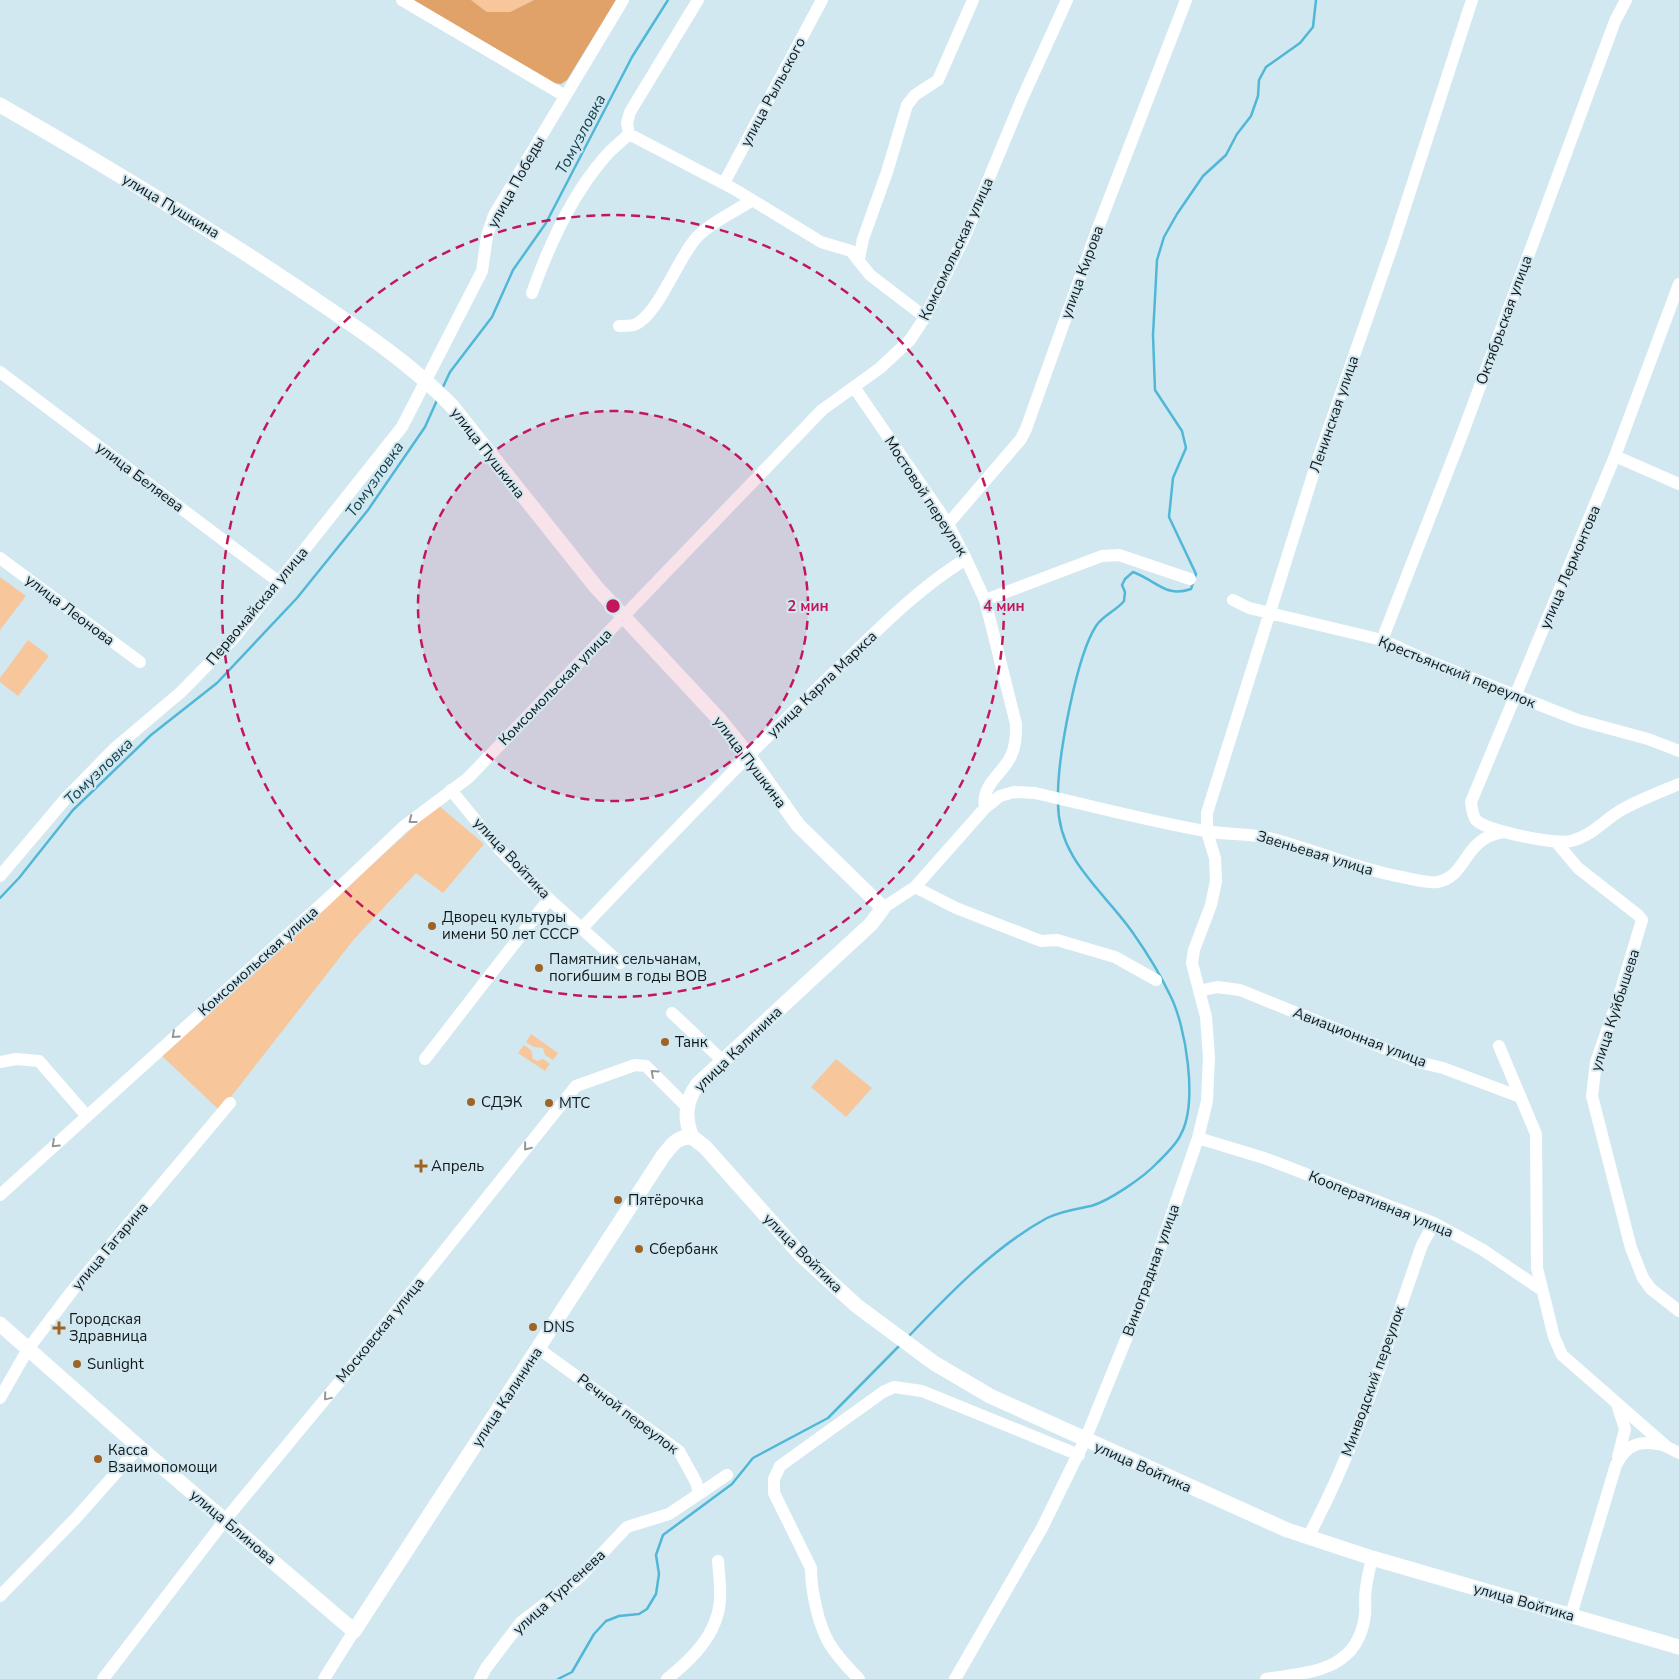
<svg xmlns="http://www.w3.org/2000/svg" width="1679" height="1679" font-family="'Nunito Sans',sans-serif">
  <rect width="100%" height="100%" fill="#d2e8f0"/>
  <path fill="#f7c69b" d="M 471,0 L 534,0 L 510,12 L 487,12 Z
    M 0,577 L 26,596 L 0,630 Z
    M 28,640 L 49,656 L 18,696 L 0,682 L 0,678 Z
    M 438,805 L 484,844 L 443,893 L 416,873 L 355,938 L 223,1107 L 217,1108 L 161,1055 Z
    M 531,1034 L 558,1053 L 553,1060 L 545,1055 L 543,1048 L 534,1047 L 526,1042 Z
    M 524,1045 L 531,1050 L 533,1059 L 537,1061 L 543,1059 L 550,1064 L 545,1071 L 518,1053 Z
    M 836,1059 L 872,1088 L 846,1117 L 811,1087 Z"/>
  <path fill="#e0a268" d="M 412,0 L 471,0 L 487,12 L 510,12 L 534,0 L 616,0 L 567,80 L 561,84 L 552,83 Z"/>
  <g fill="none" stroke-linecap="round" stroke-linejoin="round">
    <path stroke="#51b7d7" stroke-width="2.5" d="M 442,389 L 450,372 L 492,317 L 513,270 L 546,223 L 632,57 L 668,0
      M 1058,795 C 1058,757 1076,657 1096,626 C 1103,615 1116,611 1124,601 L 1125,592 L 1122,585 L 1125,579 L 1133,572 C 1157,581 1166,598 1191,589 L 1196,574 L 1169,517 L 1173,478 L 1186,448 L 1182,431 L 1155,390 L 1153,335 L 1157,260 L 1164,237 L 1177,214 L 1203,176 L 1226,155 L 1237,134 L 1251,116 L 1258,96 L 1259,80 L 1266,67 L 1300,43 L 1313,27 L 1316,0
      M 0,898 L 19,878 L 73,810 L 151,735 L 217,683 L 297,598 L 368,510 L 425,427 L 438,398
      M 907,1338 C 949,1294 994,1247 1047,1218 C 1061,1211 1076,1209 1091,1206 C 1109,1201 1144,1177 1157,1163 C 1165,1155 1177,1144 1181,1134 C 1198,1102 1186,1026 1170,995 C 1160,974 1147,953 1133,933 C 1104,891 1058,860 1058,803
      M 558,1679 L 572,1672 L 594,1634 L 606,1621 L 619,1616 L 639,1614 L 647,1609 L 656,1594 L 659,1574 L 656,1555 L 663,1535 L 732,1484 L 753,1458 L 828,1418 L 900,1345"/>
    <path stroke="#fff" stroke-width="12" d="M 402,0 L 565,96
      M 629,134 L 734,189 L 821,242 L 851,251 L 870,275 L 925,317
      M 724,183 L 822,0
      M 859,259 L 863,239 L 887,172 L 907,105 L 915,95 L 938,80 L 973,0
      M 1679,284 L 1615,456 L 1471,802 C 1472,807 1472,815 1476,820 C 1486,831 1556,845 1571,841 C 1592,836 1605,819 1623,809 C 1641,799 1660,792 1679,784
      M 532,293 C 549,245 571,196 604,158 C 611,149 621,142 629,134 L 627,123 L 630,112 L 698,0
      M 619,326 C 624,326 630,326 634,325 C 658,316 678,257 697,237 C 711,222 735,212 752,200
      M 0,372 L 279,582
      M 854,387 L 948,524 L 966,559 L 985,600 L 1016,724 C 1016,735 1016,745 1011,756 C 1002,775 981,784 985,808
      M 1615,456 L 1679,484
      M 948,524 L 1021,439 L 1026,429 L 1096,233 L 1186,0
      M 0,558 L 140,662
      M 985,600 L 1102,556 L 1119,555 L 1190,579
      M 1233,600 L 1249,608 L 1382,640 L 1428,661 L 1578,720 L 1648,739 L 1679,751
      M 1382,640 L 1463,432 L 1615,21 L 1626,0
      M 451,790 L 499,849 L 549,899 L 620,963
      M 1557,843 L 1578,868 L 1638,915 L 1642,920 L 1620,993 L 1596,1062 L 1592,1096 L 1631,1248 L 1643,1278 L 1651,1289 L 1679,1311
      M 0,876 L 67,797 L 115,748 L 181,692 L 234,638 L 402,427 L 482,271 L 487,236 L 494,215 L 623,0
      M 915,887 L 956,908 L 1041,941 L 1057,940 L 1115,957 L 1156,980
      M 883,908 L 915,887 L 985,808 L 1000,796 L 1014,792 L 1035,793 C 1092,806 1148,821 1205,831 C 1227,835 1248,833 1269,838 C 1316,850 1360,870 1407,878 C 1416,880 1428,883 1437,882 C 1468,877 1462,839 1503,832
      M 582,928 C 663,843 744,758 829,677 C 872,636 915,590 966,559
      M 1199,991 L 1217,987 L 1240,990 L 1418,1062 L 1443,1068 L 1520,1097
      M 672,1013 L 723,1061
      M 1499,1046 L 1536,1134 L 1537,1268 L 1554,1337 L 1562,1355 L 1667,1447 L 1679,1453
      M 425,1059 L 549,899
      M 0,1062 L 16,1059 L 39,1061 L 86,1115
      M 1198,1138 L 1264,1158 L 1434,1223 L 1483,1250 L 1542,1290
      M 0,1195 L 326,900 L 403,827 L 468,778 L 822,410 L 880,368 L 910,340 L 925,317 L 965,236 L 1021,101 L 1067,0
      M 539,1349 L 679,1451 L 696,1482 L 699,1493
      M 0,1398 L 28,1349 L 72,1291 L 230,1103
      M 1617,1404 L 1625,1429 L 1618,1457
      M 1308,1537 C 1358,1445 1387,1344 1422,1245 L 1434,1223
      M 0,1596 L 76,1518 L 139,1447
      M 1571,1615 L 1616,1465 C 1627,1443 1642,1439 1666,1446
      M 103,1679 L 225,1520 L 341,1380 L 576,1086 L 635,1065 L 646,1066 L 688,1108
      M 324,1679 L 354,1631
      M 480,1679 L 486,1668 L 521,1622 L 579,1578 L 627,1527 L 669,1514 L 727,1475
      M 667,1679 C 692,1659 717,1635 720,1601 C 721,1588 719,1574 718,1561
      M 859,1679 C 848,1668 837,1656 829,1643 C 818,1624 811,1590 811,1568 L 774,1493 L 774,1479 L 780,1466 L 883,1392 L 894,1387 L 922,1391 L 1079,1455
      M 955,1679 L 1042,1528 L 1085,1440 L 1144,1295 L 1198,1138 L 1207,1101 L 1209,1057 L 1206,1017 L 1192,963 L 1194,950 L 1211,905 L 1216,881 L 1215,858 L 1207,832 L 1207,813 L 1316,465 L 1393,244 L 1472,0
      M 1266,1679 C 1311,1672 1358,1671 1365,1615 C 1366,1606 1364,1597 1366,1588 C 1367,1578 1370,1568 1372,1558"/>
    <path stroke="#fff" stroke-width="15" d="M 0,105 C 101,163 201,223 298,288 C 351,324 406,359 451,405 L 596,587 L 718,718 L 748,755 L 798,825 L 883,908 L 871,924 L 698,1084 C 685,1101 684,1118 692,1137
      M 692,1137 L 705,1147 L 801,1255 L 857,1306 L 934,1363 L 990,1396 L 1287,1530 L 1372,1558 L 1679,1647
      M 0,1324 L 139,1447 L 354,1631 L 663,1156 C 672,1145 677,1136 692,1137"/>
  </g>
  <defs><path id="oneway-chevron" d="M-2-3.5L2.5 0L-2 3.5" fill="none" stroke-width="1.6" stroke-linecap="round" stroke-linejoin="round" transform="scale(1.25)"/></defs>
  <g stroke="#939798">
    <use href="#oneway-chevron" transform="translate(412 820) rotate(142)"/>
    <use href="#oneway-chevron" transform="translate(175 1035) rotate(138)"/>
    <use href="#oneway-chevron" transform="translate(654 1073) rotate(-138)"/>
    <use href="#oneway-chevron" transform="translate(55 1144) rotate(137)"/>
    <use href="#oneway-chevron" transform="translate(527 1147) rotate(129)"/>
    <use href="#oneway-chevron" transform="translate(327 1397) rotate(130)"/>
  </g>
  <circle cx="613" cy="606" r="195" fill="#c2185b" fill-opacity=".12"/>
  <g fill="none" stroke="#c2185b" stroke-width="2.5" stroke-dasharray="9 6">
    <circle cx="613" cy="606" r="195"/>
    <circle cx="613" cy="606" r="391"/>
  </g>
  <g fill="#9f6425" stroke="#d2e8f0" stroke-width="2">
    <circle cx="432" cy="926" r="5"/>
    <circle cx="539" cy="968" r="5"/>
    <circle cx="665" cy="1042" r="5"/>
    <circle cx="471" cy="1102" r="5"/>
    <circle cx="549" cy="1103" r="5"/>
    <path d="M418.5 1158.5h5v5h5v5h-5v5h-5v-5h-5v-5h5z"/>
    <circle cx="618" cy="1200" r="5"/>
    <circle cx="639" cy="1249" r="5"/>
    <circle cx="533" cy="1327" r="5"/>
    <path d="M56.5 1320.5h5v5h5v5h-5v5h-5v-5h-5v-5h5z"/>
    <circle cx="77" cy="1364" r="5"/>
    <circle cx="98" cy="1459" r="5"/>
  </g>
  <g text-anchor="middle" stroke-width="4" stroke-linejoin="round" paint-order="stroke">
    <g font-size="15" fill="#10181b" stroke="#d2e8f0">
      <text transform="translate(773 92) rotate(-62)" y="5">улица Рыльского</text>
      <text transform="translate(516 182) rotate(-61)" y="5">улица Победы</text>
      <text transform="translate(171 206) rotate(31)" y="5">улица Пушкина</text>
      <text transform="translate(956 249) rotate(-65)" y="5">Комсомольская улица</text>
      <text transform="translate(1082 272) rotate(-70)" y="5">улица Кирова</text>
      <text transform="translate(1504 320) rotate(-70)" y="5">Октябрьская улица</text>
      <text transform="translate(1334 414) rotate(-71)" y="5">Ленинская улица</text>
      <text transform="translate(488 453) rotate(52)" y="5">улица Пушкина</text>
      <text transform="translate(140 477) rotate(37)" y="5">улица Беляева</text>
      <text transform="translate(926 496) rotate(57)" y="5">Мостовой переулок</text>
      <text transform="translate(1570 567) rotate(-67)" y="5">улица Лермонтова</text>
      <text transform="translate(257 606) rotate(-50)" y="5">Первомайская улица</text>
      <text transform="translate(70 610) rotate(37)" y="5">улица Леонова</text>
      <text transform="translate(1457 672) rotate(22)" y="5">Крестьянский переулок</text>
      <text transform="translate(822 684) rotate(-44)" y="5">улица Карла Маркса</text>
      <text transform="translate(555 687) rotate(-46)" y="5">Комсомольская улица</text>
      <text transform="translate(750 762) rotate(53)" y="5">улица Пушкина</text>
      <text transform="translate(1315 853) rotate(17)" y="5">Звеньевая улица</text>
      <text transform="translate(512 858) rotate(47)" y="5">улица Войтика</text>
      <text transform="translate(258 961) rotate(-42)" y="5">Комсомольская улица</text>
      <text transform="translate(1615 1010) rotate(-72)" y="5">улица Куйбышева</text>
      <text transform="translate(1360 1037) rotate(21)" y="5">Авиационная улица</text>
      <text transform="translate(738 1049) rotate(-44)" y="5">улица Калинина</text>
      <text transform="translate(1381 1204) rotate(22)" y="5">Кооперативная улица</text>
      <text transform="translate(110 1246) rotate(-50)" y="5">улица Гагарина</text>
      <text transform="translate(803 1253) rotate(45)" y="5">улица Войтика</text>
      <text transform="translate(1151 1270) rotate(-70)" y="5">Виноградная улица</text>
      <text transform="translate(380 1330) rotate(-51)" y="5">Московская улица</text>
      <text transform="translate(1373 1381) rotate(-70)" y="5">Минводский переулок</text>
      <text transform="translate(507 1397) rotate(-57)" y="5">улица Калинина</text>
      <text transform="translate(628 1414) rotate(37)" y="5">Речной переулок</text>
      <text transform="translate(1143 1467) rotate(24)" y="5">улица Войтика</text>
      <text transform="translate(233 1527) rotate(40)" y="5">улица Блинова</text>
      <text transform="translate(559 1592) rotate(-42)" y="5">улица Тургенева</text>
      <text transform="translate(1524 1602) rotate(16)" y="5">улица Войтика</text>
    </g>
    <g font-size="15" fill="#10181b" stroke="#d2e8f0" text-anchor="start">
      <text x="442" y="922">Дворец культуры<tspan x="442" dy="17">имени 50 лет СССР</tspan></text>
      <text x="549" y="964">Памятник сельчанам,<tspan x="549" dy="17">погибшим в годы ВОВ</tspan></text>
      <text x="675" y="1047">Танк</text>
      <text x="481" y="1107">СДЭК</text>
      <text x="559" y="1108">МТС</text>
      <text x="431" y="1171">Апрель</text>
      <text x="628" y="1205">Пятёрочка</text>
      <text x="649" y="1254">Сбербанк</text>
      <text x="69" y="1324">Городская<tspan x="69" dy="17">Здравница</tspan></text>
      <text x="543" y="1332">DNS</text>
      <text x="87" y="1369">Sunlight</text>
      <text x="108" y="1455">Касса<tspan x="108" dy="17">Взаимопомощи</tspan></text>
    </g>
    <g font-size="16" font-style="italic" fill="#103e4b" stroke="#d2e8f0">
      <text transform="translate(580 134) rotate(-62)" y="6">Томузловка</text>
      <text transform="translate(374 479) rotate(-55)" y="6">Томузловка</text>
      <text transform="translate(98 771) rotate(-44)" y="6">Томузловка</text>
    </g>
  </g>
  <circle cx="613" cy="606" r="8" fill="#c2185b" stroke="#d2e8f0" stroke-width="2.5"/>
  <g font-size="15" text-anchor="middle" font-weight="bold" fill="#c2185b" stroke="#d2e8f0" stroke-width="4" stroke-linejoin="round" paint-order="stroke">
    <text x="808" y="611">2 мин</text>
    <text x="1004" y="611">4 мин</text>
  </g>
</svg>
